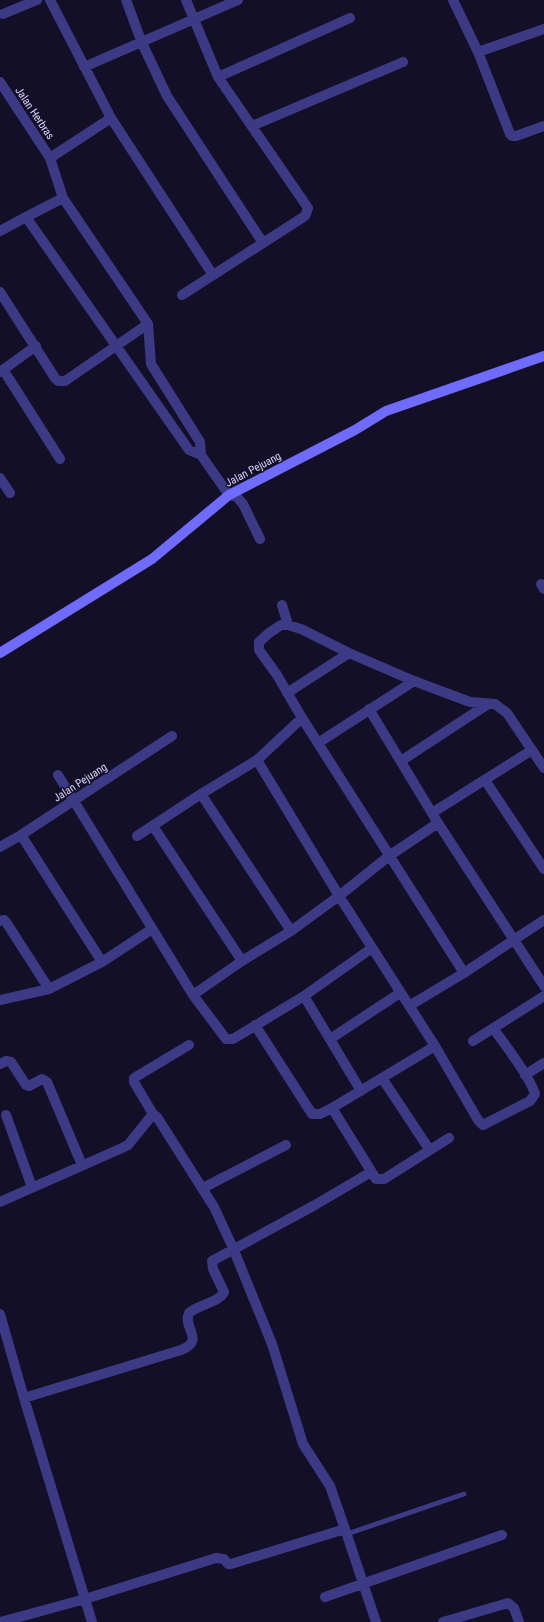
<svg xmlns="http://www.w3.org/2000/svg" width="544" height="1622" font-family="'Roboto Condensed',sans-serif">
  <rect width="100%" height="100%" fill="#130f26"/>
  <g fill="none" stroke-linecap="round" stroke-linejoin="round">
    <path stroke="#3d3a85" stroke-width="5" d="M 347,1534 L 464,1494"/>
    <path stroke="#3d3a85" stroke-width="10" d="M 50,0 L 111,118 L 213,275
      M 126,0 L 142,43 L 167,96 L 263,243
      M 453,0 L 478,52 L 510,134 L 512,136 L 516,136 L 544,126
      M 3,14 L 37,0
      M 478,52 L 544,29
      M 84,67 L 238,0
      M 218,77 L 350,18
      M 0,82 L 50,158 L 63,198 L 26,217 L 189,450 L 201,455
      M 252,126 L 403,62
      M 50,158 L 111,118
      M 63,198 L 148,324 L 151,364 L 200,442 L 201,455 L 229,495 L 237,497 L 243,504 L 260,539
      M 0,231 L 26,217
      M 0,292 L 55,378 L 58,381 L 65,381 L 148,324
      M 182,295 L 305,216 L 308,208 L 218,77 L 186,0
      M 4,371 L 60,459
      M 0,372 L 36,346
      M 0,478 L 10,493
      M 541,584 L 544,589
      M 282,605 L 288,625
      M 287,693 L 349,653
      M 369,709 L 438,823 L 544,986
      M 318,743 L 414,681
      M 257,760 L 339,896 L 435,1046 L 478,1120 L 483,1125 L 530,1101 L 535,1094 C 531,1078 504,1043 493,1028
      M 401,761 L 488,704
      M 58,775 L 193,995 L 226,1039 L 233,1039 L 304,996 L 372,948
      M 485,780 L 544,869
      M 201,794 L 291,931
      M 432,813 L 532,750
      M 153,826 L 242,961
      M 21,835 L 102,962
      M 137,836 L 201,794 L 257,760 L 302,718
      M 0,847 L 21,835 L 172,736
      M 0,921 L 4,920 L 6,922 L 49,989
      M 464,973 L 302,718 L 277,675 L 259,650 L 259,642 L 269,633 L 281,625 L 288,625 L 301,629 L 349,653 L 414,681 L 470,702 L 495,704 L 507,713 L 544,768
      M 193,995 L 242,961 L 291,931 L 339,896 L 389,856 L 438,823
      M 304,996 L 361,1091
      M 0,1000 L 49,989 L 102,962 L 152,929
      M 409,1006 L 464,973 L 544,920
      M 255,1025 L 312,1114 L 320,1114 L 332,1108 L 435,1046
      M 330,1039 L 400,993
      M 473,1041 L 544,996
      M 0,1064 L 6,1061 L 11,1062 L 26,1085 L 29,1086 L 42,1079 L 47,1082 L 82,1165
      M 525,1075 L 544,1063
      M 382,1078 L 429,1149
      M 332,1108 L 376,1179 L 384,1179 L 449,1138
      M 153,1114 L 134,1082 L 134,1078 L 189,1045
      M 6,1115 L 32,1187
      M 203,1188 L 286,1145
      M 0,1202 L 122,1148 L 128,1145 L 153,1114 L 157,1117 L 214,1207 L 233,1248 L 272,1344 L 303,1444 L 330,1486 L 345,1529
      M 0,1314 L 24,1398 L 181,1350 C 206,1340 182,1328 189,1313 C 198,1305 220,1302 224,1292 L 213,1269 L 212,1261 L 315,1205 L 371,1172
      M 24,1398 L 85,1599 L 216,1558 L 224,1559 L 228,1564 L 231,1564 L 345,1529 L 376,1622
      M 325,1597 L 502,1535
      M 1,1622 L 85,1599 L 92,1622
      M 443,1622 L 508,1603 L 514,1608 L 519,1622"/>
    <path stroke="#6f6bff" stroke-width="10" d="M 0,653 L 152,559 L 229,495 L 355,430 L 386,411 L 544,356"/>
  </g>
  <g text-anchor="middle" stroke-width="3" stroke-linejoin="round" paint-order="stroke">
    <g font-size="11" fill="#d9d4ff" stroke="#130f26">
      <text transform="translate(35 113) rotate(56)" y="4">Jalan Herbras</text>
      <text transform="translate(253 469) rotate(-28)" y="4">Jalan Pejuang</text>
      <text transform="translate(80 782) rotate(-33)" y="4">Jalan Pejuang</text>
    </g>
  </g>
</svg>
